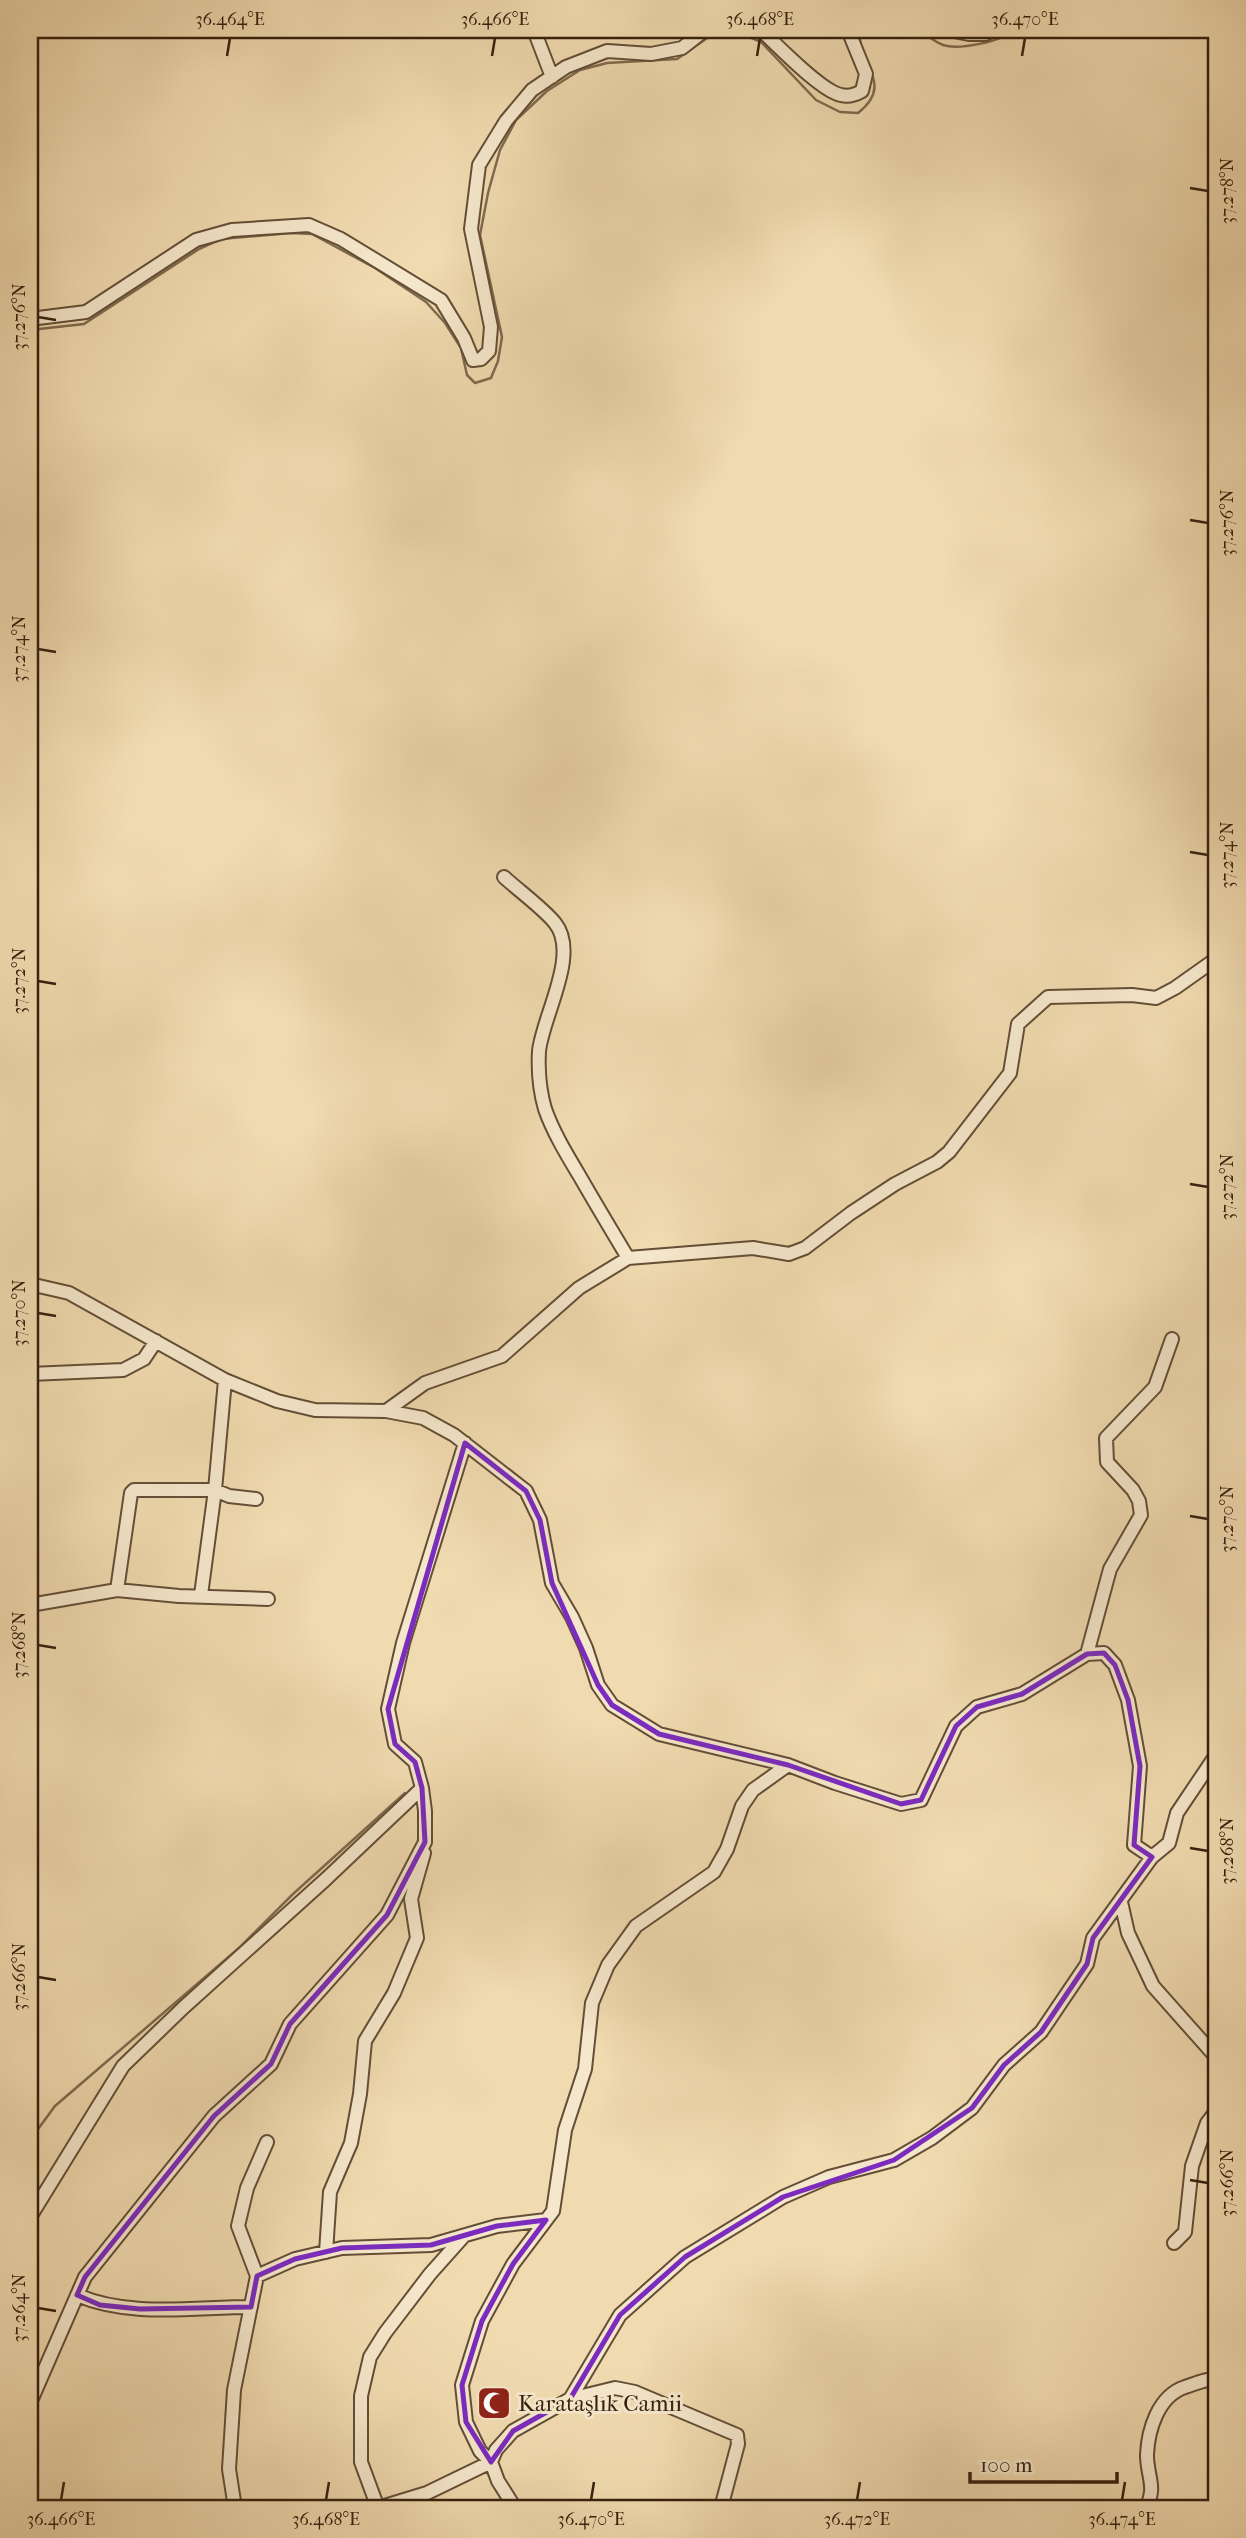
<svg xmlns="http://www.w3.org/2000/svg" width="1246" height="2538" font-family="'IM FELL French Canon',serif">
  <rect width="100%" height="100%" fill="#f0daaf"/>
  <filter id="stains"><feTurbulence type="fractalNoise" baseFrequency=".00286" numOctaves="4"/><feColorMatrix values="0 0 0 0 .2 0 0 0 0 .09 0 0 0 0 .02 0 0 0 .5 -.17"/></filter>
  <radialGradient id="worn" r=".72"><stop offset=".6" stop-color="#630" stop-opacity="0"/><stop offset="1" stop-color="#630" stop-opacity=".3"/></radialGradient>
  <g fill="none" stroke-linecap="round" stroke-linejoin="round">
    <path stroke="#7f6a4e" stroke-width="2.5" d="M 918,30 C 926,34 934,42 943,45 C 958,50 1002,42 1013,30
      M 30,330 L 84,324 L 199,249 L 221,239 L 291,233 L 312,234 L 375,268 L 426,302 L 445,323 L 461,348 L 467,375 L 475,383 L 491,378 L 498,361 L 502,337 L 480,235 L 488,193 L 500,150 L 516,120 L 547,91 L 580,70 L 607,63 L 677,59 L 713,34 L 733,30 L 761,42 L 816,100 L 840,112 L 858,113 C 896,83 856,64 860,30
      M 30,2140 L 55,2106 L 239,1948 L 293,1894 L 405,1793"/>
    <g stroke="#644e36" stroke-width="16">
      <path id="minor" d="M 534,30 L 552,77
        M 761,30 C 777,45 821,91 841,95 C 849,97 855,95 862,91 L 866,74 L 848,30
        M 949,30 L 969,34 L 986,34 L 989,30
        M 30,319 L 86,312 L 196,240 L 232,230 L 309,225 L 341,239 L 441,300 L 464,338 L 473,360 L 481,359 L 489,351 L 491,327 L 471,229 L 479,165 L 506,121 L 532,90 L 566,67 L 607,51 L 651,54 L 682,48 L 705,30
        M 504,877 C 518,890 544,909 555,923 C 580,954 543,1015 539,1051 C 538,1069 540,1092 545,1109 C 553,1132 567,1155 579,1175 C 595,1203 612,1231 628,1258
        M 30,1284 L 69,1293 L 225,1380 L 277,1401 L 315,1410 L 386,1411 L 423,1418 L 454,1435 L 526,1491 L 540,1520 L 552,1583 L 572,1617 L 586,1648 L 598,1685 L 612,1705 L 659,1734 L 788,1765 L 835,1783 L 901,1804 L 921,1800 L 956,1726 L 977,1707 L 1022,1694 L 1087,1654 L 1104,1653 L 1115,1665 L 1128,1700 L 1140,1766 L 1134,1845 L 1152,1857 L 1169,1843 L 1177,1813 L 1216,1755
        M 30,1374 L 123,1370 L 144,1359 L 156,1341
        M 386,1411 L 425,1383 L 502,1356 L 579,1288 L 628,1258 L 753,1248 L 789,1254 L 805,1248 L 851,1213 L 895,1184 L 937,1162 L 949,1152 L 1010,1073 L 1018,1024 L 1048,997 L 1132,995 L 1156,998 L 1175,988 L 1216,959
        M 117,1590 L 131,1493 L 134,1490 L 215,1490 L 229,1496 L 256,1499
        M 201,1595 L 215,1490 L 225,1380
        M 30,1605 L 117,1590 L 179,1596 L 268,1599
        M 1087,1654 L 1110,1569 L 1141,1515 L 1139,1501 L 1133,1490 L 1107,1462 L 1106,1438 L 1155,1387 L 1172,1339
        M 1121,1902 L 1128,1933 L 1153,1986 L 1216,2057
        M 30,2217 L 123,2066 L 184,2007 L 326,1879 L 422,1788
        M 1174,2243 L 1185,2232 L 1192,2166 L 1207,2123 L 1216,2111
        M 326,2252 L 330,2192 L 351,2143 L 360,2094 L 365,2041 L 394,1993 L 417,1938 L 411,1899 L 424,1853
        M 257,2276 L 295,2259 L 342,2248 L 431,2245 L 497,2226 L 546,2220
        M 77,2295 C 130,2318 194,2307 251,2307
        M 570,2399 L 615,2388 L 635,2392 L 737,2435 L 738,2444 L 721,2508
        M 30,2403 L 85,2277 L 214,2116 L 271,2064 L 290,2024 L 387,1915 L 425,1842 L 425,1811 L 422,1788 L 415,1762 L 395,1744 L 388,1709 L 403,1643 L 465,1443
        M 235,2508 L 229,2469 L 234,2390 L 257,2276 L 238,2226 L 247,2188 L 267,2142
        M 378,2508 L 427,2493 L 491,2462 L 496,2450 L 513,2431 L 570,2399 L 620,2315 L 685,2257 L 783,2197 L 829,2177 L 894,2160 L 932,2138 L 972,2108 L 1004,2065 L 1041,2032 L 1087,1964 L 1093,1938 L 1152,1857
        M 378,2508 L 361,2462 L 361,2396 L 370,2357 L 385,2333 L 430,2274 L 463,2237
        M 515,2508 L 498,2481 L 491,2462 L 480,2451 L 466,2422 L 462,2385 L 482,2321 L 513,2264 L 553,2211 L 565,2130 L 585,2069 L 592,2003 L 608,1965 L 636,1926 L 714,1872 L 727,1849 L 742,1806 L 753,1790 L 788,1765
        M 1146,2508 C 1157,2486 1147,2477 1147,2455 C 1148,2430 1158,2396 1185,2387 C 1195,2384 1206,2378 1216,2380"/>
    </g>
    <use href="#minor" stroke="#f5e7cb" stroke-width="12"/>
  </g>
  <path fill="none" stroke="#7b2cbf" stroke-width="5" stroke-linejoin="round" d="M 465,1443 L 526,1491 L 540,1520 L 552,1583 L 598,1685 L 612,1705 L 659,1734 L 788,1765 L 901,1804 L 921,1800 L 956,1726 L 977,1707 L 1022,1694 L 1087,1654 L 1104,1653 L 1115,1665 L 1128,1700 L 1140,1766 L 1134,1845 L 1152,1857 L 1093,1938 L 1087,1964 L 1041,2032 L 1004,2065 L 972,2108 L 894,2160 L 783,2197 L 685,2257 L 620,2315 L 570,2399 L 513,2431 L 491,2462 L 466,2422 L 462,2385 L 482,2321 L 513,2264 L 546,2220 L 497,2226 L 431,2245 L 342,2248 L 295,2259 L 257,2276 L 251,2307 L 140,2309 L 100,2305 L 77,2295 L 85,2277 L 214,2116 L 271,2064 L 290,2024 L 387,1915 L 425,1842 L 422,1788 L 415,1762 L 395,1744 L 388,1709 Z"/>
  <path fill="none" stroke="#35200e" stroke-width="2.5" d="M 227,56 L 230,38M 492,56 L 495,38M 757,56 L 760,38M 1022,56 L 1025,38M 1190,188 L 1208,191M 38,317 L 56,320M 1190,520 L 1208,523M 38,649 L 56,652M 1190,852 L 1208,855M 38,981 L 56,984M 1190,1184 L 1208,1187M 38,1313 L 56,1316M 1190,1516 L 1208,1519M 38,1645 L 56,1648M 1190,1848 L 1208,1851M 38,1977 L 56,1980M 1190,2180 L 1208,2183M 38,2308 L 56,2311M 61,2500 L 64,2482M 326,2500 L 329,2482M 591,2500 L 594,2482M 857,2500 L 860,2482M 1122,2500 L 1125,2482"/>
  <defs>
    <g id="mosque-square" transform="scale(1.75)"><rect x="-9" y="-9" width="18" height="18" rx="4" fill="#8f2418" stroke="#f5e7cb"/><path d="M3.5-4.9A6 6 0 1 0 3.5 4.9A5 5 0 1 1 3.5-4.9Z" fill="#fff"/></g>
  </defs>
  <g fill-rule="evenodd">
    <use href="#mosque-square" x="494" y="2403"/>
  </g>
  <g text-anchor="middle" stroke-width="6" stroke-linejoin="round" paint-order="stroke">
    <g font-size="23" fill="#35200e" stroke="#f5e7cb" text-anchor="start">
      <text x="518" y="2411">Karataşlık Camii</text>
    </g>
  </g>
  <rect width="1246" height="2538" fill="none" stroke="#f0daaf" stroke-width="77"/>
  <path d="M970 2472v10h147v-10" fill="none" stroke="#35200e" stroke-width="3.5"/>
  <text x="980" y="2472" font-size="21" fill="#35200e" stroke="#f5e7cb" stroke-width="5" paint-order="stroke">100 m</text>
  <rect x="38" y="38" width="1170" height="2462" fill="none" stroke="#35200e" stroke-width="2.5"/>
  <g font-size="18" text-anchor="middle" fill="#35200e">
    <text x="230" y="25">36.464°E</text>
    <text x="495" y="25">36.466°E</text>
    <text x="760" y="25">36.468°E</text>
    <text x="1025" y="25">36.470°E</text>
    <text transform="translate(1227 191) rotate(-90)" y="6">37.278°N</text>
    <text transform="translate(19 317) rotate(-90)" y="6">37.276°N</text>
    <text transform="translate(1227 523) rotate(-90)" y="6">37.276°N</text>
    <text transform="translate(19 649) rotate(-90)" y="6">37.274°N</text>
    <text transform="translate(1227 855) rotate(-90)" y="6">37.274°N</text>
    <text transform="translate(19 981) rotate(-90)" y="6">37.272°N</text>
    <text transform="translate(1227 1187) rotate(-90)" y="6">37.272°N</text>
    <text transform="translate(19 1313) rotate(-90)" y="6">37.270°N</text>
    <text transform="translate(1227 1519) rotate(-90)" y="6">37.270°N</text>
    <text transform="translate(19 1645) rotate(-90)" y="6">37.268°N</text>
    <text transform="translate(1227 1851) rotate(-90)" y="6">37.268°N</text>
    <text transform="translate(19 1977) rotate(-90)" y="6">37.266°N</text>
    <text transform="translate(1227 2183) rotate(-90)" y="6">37.266°N</text>
    <text transform="translate(19 2308) rotate(-90)" y="6">37.264°N</text>
    <text x="61" y="2525">36.466°E</text>
    <text x="326" y="2525">36.468°E</text>
    <text x="591" y="2525">36.470°E</text>
    <text x="857" y="2525">36.472°E</text>
    <text x="1122" y="2525">36.474°E</text>
  </g>
  <rect width="100%" height="100%" filter="url(#stains)"/>
  <rect width="100%" height="100%" fill="url(#worn)"/>
</svg>
